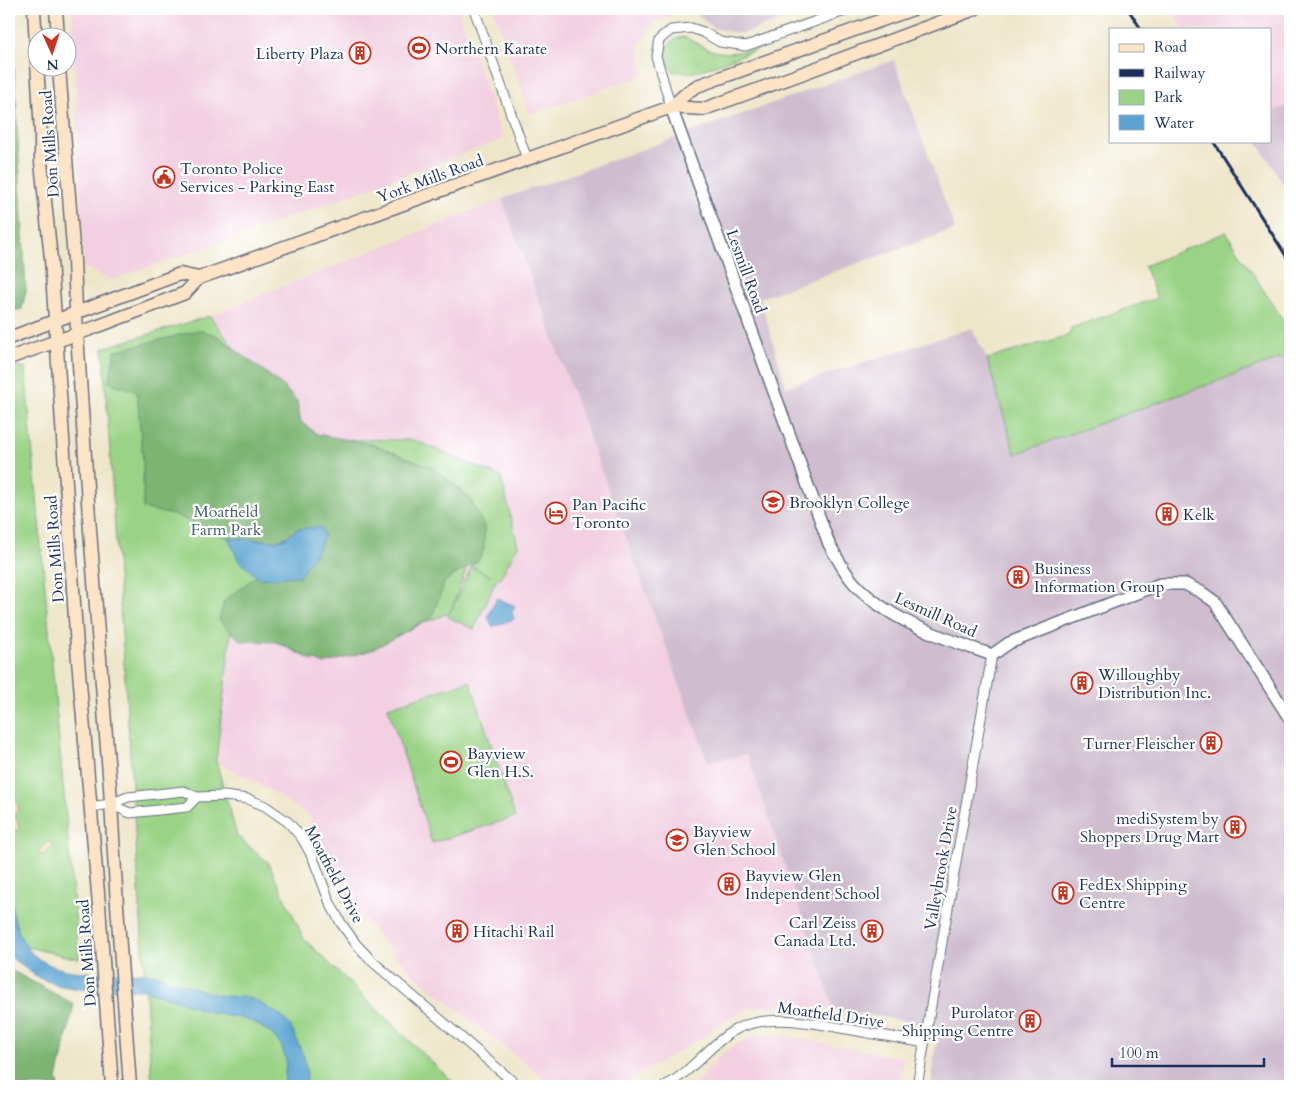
<svg xmlns="http://www.w3.org/2000/svg" width="1299" height="1095" font-family="Cardo,serif">
  <rect width="100%" height="100%" fill="#fff"/>
  <filter id="ink" filterUnits="userSpaceOnUse"><feTurbulence type="fractalNoise" baseFrequency=".02" numOctaves="2"/><feDisplacementMap in="SourceGraphic" scale="10" xChannelSelector="R" yChannelSelector="G"/><feConvolveMatrix kernelMatrix="1 2 1 2 8 2 1 2 1" color-interpolation-filters="sRGB"/></filter>
  <filter id="wash" filterUnits="userSpaceOnUse"><feTurbulence type="fractalNoise" baseFrequency=".0096" numOctaves="4" result="noise"/><feDisplacementMap in="SourceGraphic" scale="20" xChannelSelector="R" yChannelSelector="G"/><feGaussianBlur stdDeviation="1.12" result="paint"/><feColorMatrix in="noise" values="0 0 0 0 0 0 0 0 0 0 0 0 0 0 0 0 0 1.4 0 .05"/><feComposite in="paint" operator="in"/></filter>
  <g filter="url(#wash)">
    <rect width="100%" height="100%" fill="#eee6c9"/>
    <path fill="#f2cfe1" d="M 72,9 L 458,9 L 503,139 L 219,243 L 111,280 L 84,267 Z
      M 493,9 L 686,9 L 686,10 L 653,23 L 639,46 L 644,75 L 530,115 Z
      M 1171,9 L 1290,9 L 1290,105 L 1270,112 L 1270,29 L 1184,29 Z
      M 502,199 L 708,761 L 747,754 L 834,1009 L 776,1005 L 751,1008 L 731,1016 L 706,1035 L 627,1082 L 596,1086 L 553,1086 L 412,973 L 349,902 L 309,816 L 265,787 L 216,762 L 231,632 L 302,439 L 210,316 Z
      M 775,1034 L 904,1058 L 899,1086 L 693,1086 L 723,1053 L 737,1044 L 754,1036 Z"/>
    <path fill="#cfbdcf" d="M 686,9 L 810,9 L 742,34 L 713,28 L 697,14 L 686,10 Z
      M 894,60 L 955,229 L 760,298 L 786,387 L 972,328 L 987,359 L 1016,454 L 1290,355 L 1290,1086 L 931,1086 L 938,1027 L 834,1009 L 747,754 L 708,762 L 502,199 Z
      M 1290,105 L 1290,195 L 1257,141 L 1270,141 L 1270,112 Z"/>
    <path fill="#9ad385" stroke="#5a8172" fill-rule="evenodd" d="M 682,37 C 694,39 701,47 711,50 C 737,58 761,46 785,37 L 786,39 L 699,71 C 691,73 685,73 678,71 L 676,73 C 659,61 661,42 682,37 Z
      M 1226,232 L 1290,331 L 1290,355 L 1015,454 L 987,359 L 1069,335 L 1071,328 L 1157,298 L 1144,266 Z
      M 210,316 L 302,439 L 414,440 L 501,477 L 518,546 L 499,580 L 497,579 L 474,629 L 448,617 L 449,613 L 391,636 L 313,661 L 265,636 L 231,632 L 216,761 L 237,836 L 268,862 L 304,939 L 441,1071 L 458,1086 L 152,1086 L 103,348 ZM 468,564 L 490,576 L 471,567 L 450,613 Z
      M 9,363 L 25,368 L 79,959 L 9,943 Z
      M 470,681 L 515,817 L 432,843 L 388,707 Z"/>
    <path fill="#7bb572" stroke="#4b7268" d="M 9,9 L 11,9 L 26,291 L 22,309 L 9,312 Z
      M 199,330 L 216,335 L 281,384 L 297,401 L 301,422 L 317,434 L 371,444 L 432,467 L 469,497 L 484,526 L 484,549 L 479,560 L 445,581 L 432,617 L 372,650 L 324,664 L 277,642 L 241,641 L 219,620 L 224,601 L 255,577 L 259,579 L 316,552 L 324,536 L 321,528 L 297,529 L 287,537 L 276,541 L 228,538 L 177,516 L 143,508 L 143,462 L 137,392 L 109,382 L 115,351 Z
      M 9,969 L 74,1004 L 57,1079 L 59,1086 L 9,1086 Z"/>
    <path fill="#eeda9e" stroke="#84847e" d="M 9,797 L 14,798 L 18,804 L 18,810 L 15,815 C 16,821 22,825 17,831 L 13,830 L 9,824 Z
      M 48,842 L 52,843 L 53,844 L 53,847 L 43,855 L 40,855 L 38,851 Z"/>
    <path fill="#5ba4d2" stroke="#3b6a98" d="M 321,527 L 324,536 L 316,552 L 299,576 L 259,579 L 239,561 L 228,538 L 276,541 L 287,537 L 297,529 Z
      M 497,598 L 515,606 L 512,613 L 514,619 L 492,627 L 488,616 Z
      M 9,885 C 11,900 12,915 18,930 C 35,979 88,972 130,973 C 142,973 157,972 167,979 L 207,992 L 224,996 L 244,997 L 255,1000 L 280,1015 L 290,1025 L 304,1057 L 307,1074 L 306,1086 L 284,1086 L 286,1060 L 281,1045 L 272,1034 L 253,1022 L 240,1018 L 212,1013 L 171,998 L 145,990 L 78,989 L 57,985 L 39,978 L 14,960 L 9,953 Z"/>
  </g>
  <g filter="url(#ink)">
    <g fill="none" stroke-linecap="round" stroke-linejoin="round">
      <g stroke="#656f83" stroke-width="11">
        <path id="minor" d="M 474,9 L 527,159
          M 671,107 L 656,56 L 659,40 L 671,30 L 691,28 L 703,32 L 720,42 L 746,46 L 850,9
          M 110,804 L 130,813 L 187,807 L 197,797
          M 91,807 L 110,804 L 128,797 L 184,791 L 197,797 L 224,796 L 248,799 L 265,806 L 288,822 L 302,838 L 313,858 L 330,903 L 341,923 L 356,944 L 373,962 L 518,1086
          M 665,1086 C 692,1072 708,1046 733,1031 C 767,1011 816,1024 853,1030 C 877,1035 901,1038 924,1043
          M 917,1086 L 992,655"/>
      </g>
      <g stroke="#656f83" stroke-width="14">
        <path id="tertiary" d="M 671,107 L 829,544 C 837,557 843,571 854,583 C 890,622 944,638 992,655 L 1009,643 L 1160,584 L 1185,584 L 1201,592 L 1215,602 L 1290,719"/>
      </g>
      <g stroke="#656f83" stroke-width="15">
        <path id="secondary" d="M 34,9 L 41,134 L 41,162 L 51,259 L 77,648 L 99,905 L 112,1086
          M 56,9 L 58,38
          M 59,68 L 74,260 L 77,334 L 89,517 L 110,787 L 117,905 L 130,1086
          M 671,107 L 704,109 L 798,75 L 975,9
          M 9,338 L 180,274 L 199,278
          M 9,358 L 96,327 L 185,293 L 199,278 L 671,107 L 689,91 L 697,86 L 913,9"/>
      </g>
      <use href="#minor" stroke="#fff" stroke-width="9"/>
      <use href="#tertiary" stroke="#fff" stroke-width="11"/>
      <use href="#secondary" stroke="#fee4c6" stroke-width="12"/>
      <path stroke="#1b2f5e" stroke-width="3" d="M 1128,9 L 1141,29
        M 1213,141 L 1290,262"/>
    </g>
  </g>
  <defs>
    <g id="stadium-ring" transform="scale(1.125)"><circle r="9.5" fill="#fff" stroke="#c8321e" stroke-width="1.5"/><path d="M0-5a6.5 5 0 1 0 0 10a6.5 5 0 1 0 0-10ZM-3.5-1.8h7v3.6h-7Z" fill="#c8321e"/></g>
    <g id="building-ring" transform="scale(1.125)"><circle r="9.5" fill="#fff" stroke="#c8321e" stroke-width="1.5"/><path d="M-4-6H4V6H1V3H-1V6H-4ZM-2.5-4.3h1.7v1.8h-1.7ZM.8-4.3h1.7v1.8H.8ZM-2.5-1h1.7V.8h-1.7ZM.8-1h1.7V.8H.8Z" fill="#c8321e"/></g>
    <g id="civic-ring" transform="scale(1.125)"><circle r="9.5" fill="#fff" stroke="#c8321e" stroke-width="1.5"/><path d="M-.6-6.5H3V-4.5H.6V-3L4-1V1h2V6H-6V1h2V-1L-.6-3ZM-1.2 2.5V6h2.4V2.5Z" fill="#c8321e"/></g>
    <g id="university-ring" transform="scale(1.125)"><circle r="9.5" fill="#fff" stroke="#c8321e" stroke-width="1.5"/><path d="M0-5L7-2L0 1L-7-2ZM-4 1L0 2.5L4 1V4Q0 6-4 4Z" fill="#c8321e"/></g>
    <g id="hotel-ring" transform="scale(1.125)"><circle r="9.5" fill="#fff" stroke="#c8321e" stroke-width="1.5"/><path d="M-6-4.5h1.5V1H6V5H4.5V3h-9V5H-6ZM-4 0a1.8 1.8 0 1 1 3.6 0ZM.5 0V-2.5h3Q6-2.5 6 0Z" fill="#c8321e"/></g>
    <g id="school-ring" transform="scale(1.125)"><circle r="9.5" fill="#fff" stroke="#c8321e" stroke-width="1.5"/><path d="M0-5L7-2L0 1L-7-2ZM-4 1L0 2.5L4 1V4Q0 6-4 4Z" fill="#c8321e"/></g>
  </defs>
  <g fill-rule="evenodd">
    <use href="#stadium-ring" x="419" y="48"/>
    <use href="#building-ring" x="360" y="53"/>
    <use href="#civic-ring" x="164" y="177"/>
    <use href="#university-ring" x="773" y="502"/>
    <use href="#hotel-ring" x="556" y="513"/>
    <use href="#building-ring" x="1167" y="514"/>
    <use href="#building-ring" x="1018" y="577"/>
    <use href="#building-ring" x="1082" y="683"/>
    <use href="#building-ring" x="1211" y="743"/>
    <use href="#stadium-ring" x="451" y="762"/>
    <use href="#building-ring" x="1235" y="827"/>
    <use href="#school-ring" x="677" y="840"/>
    <use href="#building-ring" x="729" y="884"/>
    <use href="#building-ring" x="1063" y="893"/>
    <use href="#building-ring" x="457" y="931"/>
    <use href="#building-ring" x="872" y="931"/>
    <use href="#building-ring" x="1030" y="1021"/>
  </g>
  <g text-anchor="middle" stroke-width="4.5" stroke-linejoin="round" paint-order="stroke">
    <g font-size="16" fill="#1b2f5e" stroke="#fff" text-anchor="start">
      <text x="435" y="54">Northern Karate</text>
      <text x="344" y="59" text-anchor="end">Liberty Plaza</text>
      <text x="180" y="174">Toronto Police<tspan x="180" dy="18">Services - Parking East</tspan></text>
      <text x="789" y="508">Brooklyn College</text>
      <text x="572" y="510">Pan Pacific<tspan x="572" dy="18">Toronto</tspan></text>
      <text x="1183" y="520">Kelk</text>
      <text x="1034" y="574">Business<tspan x="1034" dy="18">Information Group</tspan></text>
      <text x="1098" y="680">Willoughby<tspan x="1098" dy="18">Distribution Inc.</tspan></text>
      <text x="1195" y="749" text-anchor="end">Turner Fleischer</text>
      <text x="467" y="759">Bayview<tspan x="467" dy="18">Glen H.S.</tspan></text>
      <text x="1219" y="824" text-anchor="end">mediSystem by<tspan x="1219" dy="18">Shoppers Drug Mart</tspan></text>
      <text x="693" y="837">Bayview<tspan x="693" dy="18">Glen School</tspan></text>
      <text x="745" y="881">Bayview Glen<tspan x="745" dy="18">Independent School</tspan></text>
      <text x="1079" y="890">FedEx Shipping<tspan x="1079" dy="18">Centre</tspan></text>
      <text x="856" y="928" text-anchor="end">Carl Zeiss<tspan x="856" dy="18">Canada Ltd.</tspan></text>
      <text x="473" y="937">Hitachi Rail</text>
      <text x="1014" y="1018" text-anchor="end">Purolator<tspan x="1014" dy="18">Shipping Centre</tspan></text>
    </g>
    <g font-size="16" fill="#1b2f5e" stroke="#fff">
      <text transform="translate(49 144) rotate(-94)" y="6">Don Mills Road</text>
      <text transform="translate(430 178) rotate(-20)" y="6">York Mills Road</text>
      <text transform="translate(747 271) rotate(70)" y="6">Lesmill Road</text>
      <text transform="translate(54 549) rotate(-94)" y="6">Don Mills Road</text>
      <text transform="translate(936 614) rotate(24)" y="6">Lesmill Road</text>
      <text transform="translate(940 868) rotate(-80)" y="6">Valleybrook Drive</text>
      <text transform="translate(335 874) rotate(62)" y="6">Moatfield Drive</text>
      <text transform="translate(86 953) rotate(-94)" y="6">Don Mills Road</text>
      <text transform="translate(831 1014) rotate(8)" y="6">Moatfield Drive</text>
    </g>
    <g font-size="16" fill="#41606a" stroke="#fff">
      <text x="226" y="517">Moatfield<tspan x="226" dy="18">Farm Park</tspan></text>
    </g>
  </g>
  <rect width="1299" height="1095" fill="none" stroke="#fff" stroke-width="30"/>
  <rect x="1109" y="28" width="162" height="115" fill="#ffffff" stroke="#a4acbf"/>
  <rect x="1119" y="44" width="25" height="8" fill="#fee4c6" stroke="#a4acbf"/>
  <text x="1154" y="52" font-size="15" fill="#1b2f5e">Road</text>
  <rect x="1119" y="69" width="25" height="8" fill="#1b2f5e" stroke="#a4acbf"/>
  <text x="1154" y="78" font-size="15" fill="#1b2f5e">Railway</text>
  <rect x="1119" y="90" width="25" height="15" fill="#9ad385" stroke="#a4acbf"/>
  <text x="1154" y="102" font-size="15" fill="#1b2f5e">Park</text>
  <rect x="1119" y="115" width="25" height="15" fill="#5ba4d2" stroke="#a4acbf"/>
  <text x="1154" y="128" font-size="15" fill="#1b2f5e">Water</text>
  <g transform="translate(52 52) rotate(177)"><circle r="24" fill="#ffffff" stroke="#a4acbf"/>
  <path d="M0-4L9 19L0 12L-9 19Z" fill="#c8321e"/>
  <text y="-8" font-size="14" font-weight="bold" text-anchor="middle" fill="#1b2f5e">N</text>
  </g>
  <path d="M1112 1058v8h152v-8" fill="none" stroke="#1b2f5e" stroke-width="2.5"/>
  <text x="1119" y="1058" font-size="15" fill="#1b2f5e" stroke="#ffffff" stroke-width="4" paint-order="stroke">100 m</text>
</svg>
